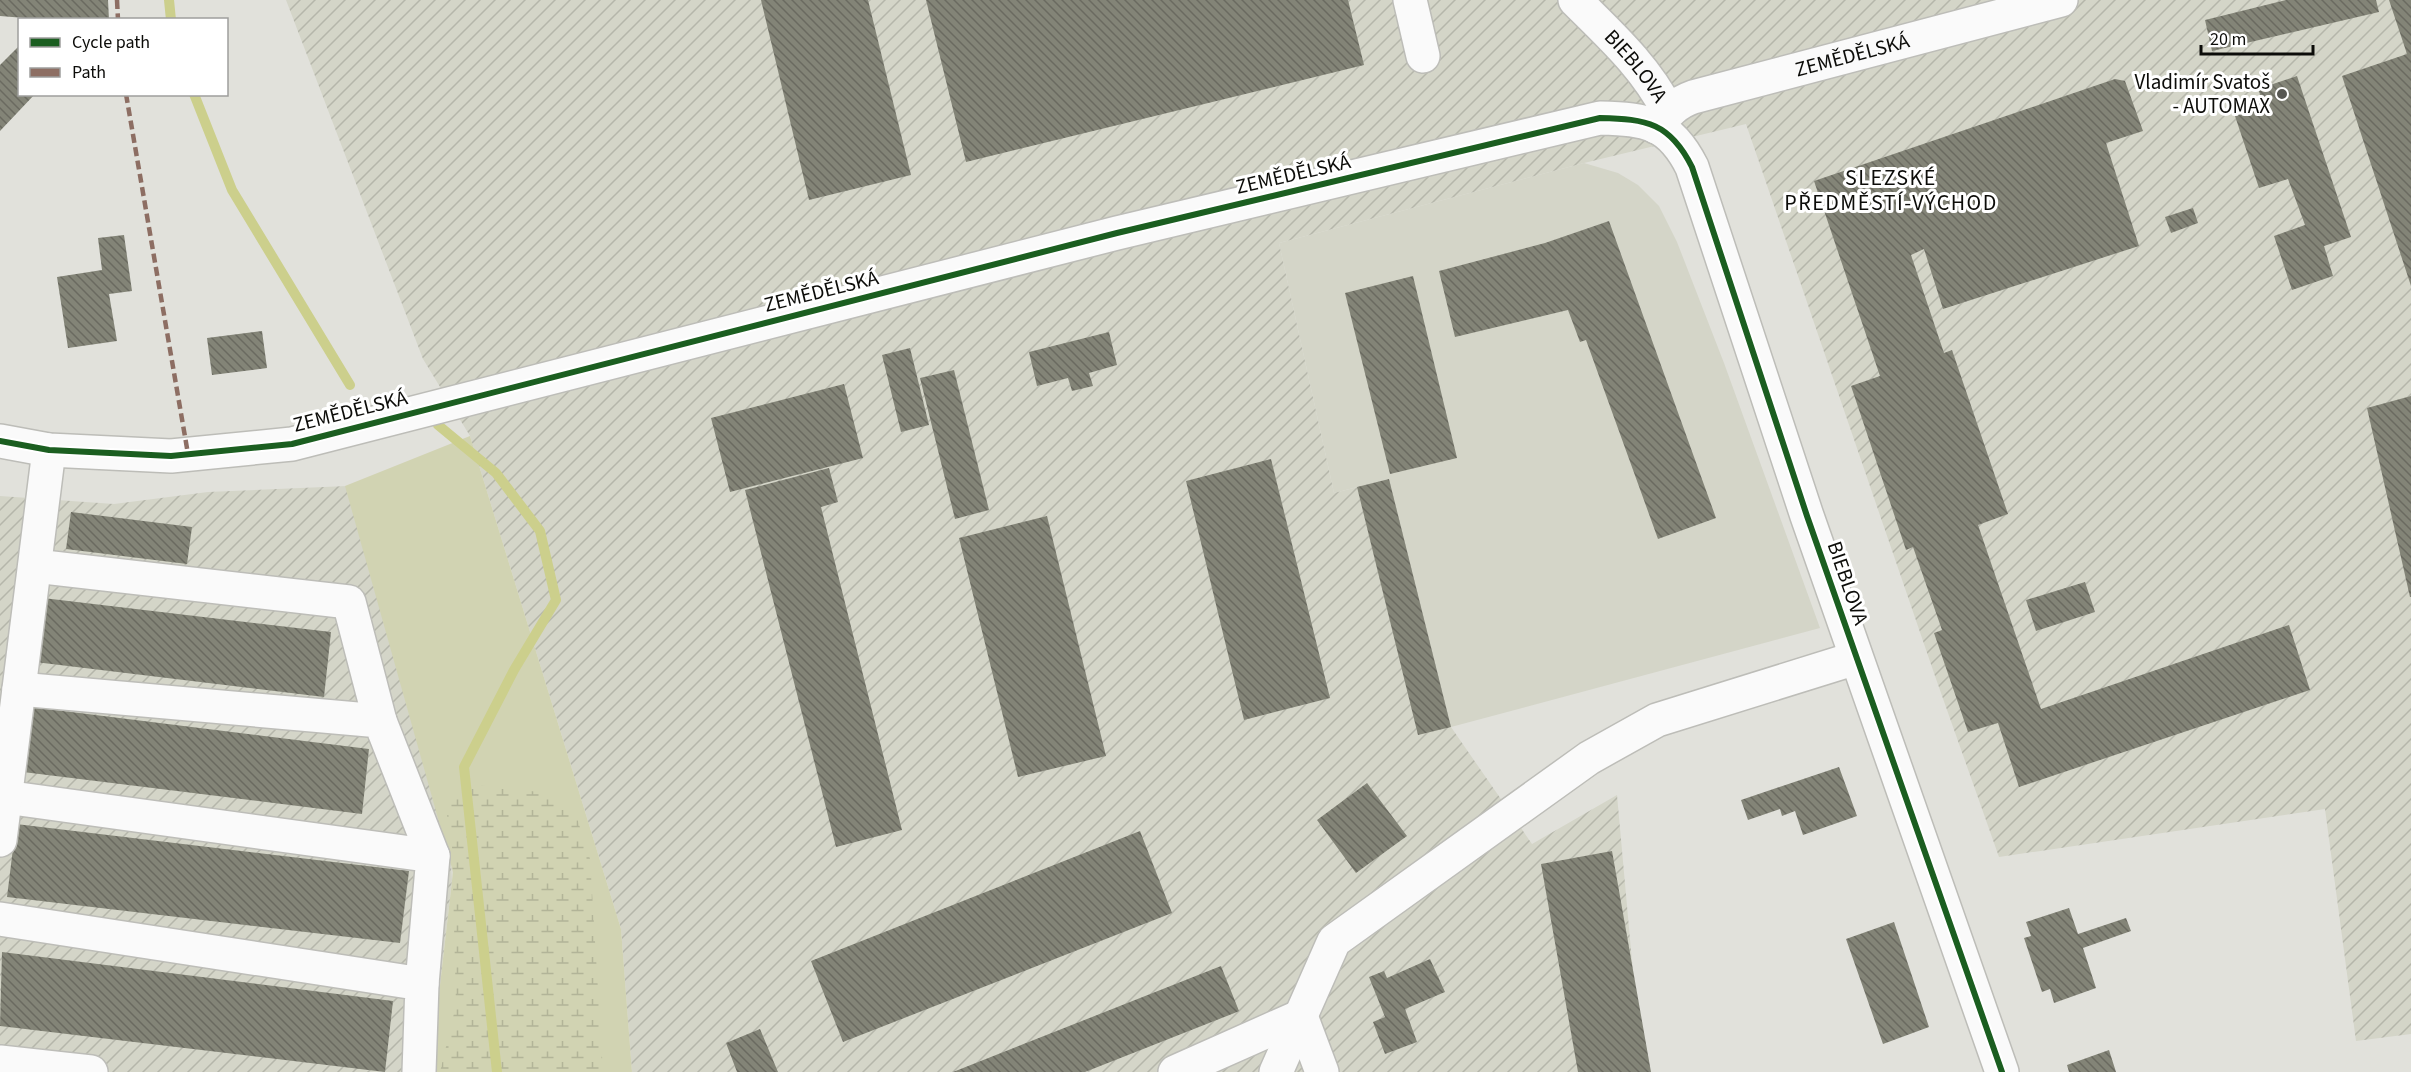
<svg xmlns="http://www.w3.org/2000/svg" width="2411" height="1072" font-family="'Source Sans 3',sans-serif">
  <defs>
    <pattern id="industrial-furrows" width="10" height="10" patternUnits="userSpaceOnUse" patternTransform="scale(1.5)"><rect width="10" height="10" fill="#d4d5c8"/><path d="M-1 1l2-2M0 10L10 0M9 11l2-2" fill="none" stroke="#b5b6aa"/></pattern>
    <pattern id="wetland-marsh" width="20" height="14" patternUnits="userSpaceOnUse" patternTransform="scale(1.5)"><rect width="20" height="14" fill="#d1d3b2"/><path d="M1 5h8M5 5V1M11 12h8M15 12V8" fill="none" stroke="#b2b498"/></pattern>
    <pattern id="building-back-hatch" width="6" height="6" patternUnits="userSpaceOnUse" patternTransform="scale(1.5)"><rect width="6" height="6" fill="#838477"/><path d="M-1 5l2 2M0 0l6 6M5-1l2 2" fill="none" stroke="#6a6a60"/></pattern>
  </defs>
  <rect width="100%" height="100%" fill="#e1e1db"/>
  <path fill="#d4d5c8" d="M 1584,163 L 1618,173 L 1638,185 L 1659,206 L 1677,242 L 1724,363 L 1820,628 L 1451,727 L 1389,479 L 1334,493 L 1279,243 Z"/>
  <path fill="url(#industrial-furrows)" d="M 286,0 L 2411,0 L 2411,1034 L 2356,1041 L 2325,809 L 1999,857 L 1935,676 L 1746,124 L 1584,163 L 1279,243 L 1334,493 L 1389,479 L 1451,727 L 1532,844 L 1617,795 L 1642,1072 L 632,1072 L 621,929 L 470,436 L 423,359 Z
    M 347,486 L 451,862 L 452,880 L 430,1072 L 0,1072 L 0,496 L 114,504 L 208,492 Z"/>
  <path fill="#d1d3b2" d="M 470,436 L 621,929 L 632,1072 L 430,1072 L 453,872 L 345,486 Z"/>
  <path fill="url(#wetland-marsh)" d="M 467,784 L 548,793 L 576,815 L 590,859 L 603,1072 L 440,1072 L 456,1005 L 452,845 L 447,815 L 452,796 Z"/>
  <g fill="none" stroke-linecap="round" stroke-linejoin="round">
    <path stroke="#cccf8c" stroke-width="10" d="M 169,0 L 171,20
      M 194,94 L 232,190 L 350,385
      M 438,425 L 496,473 L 540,531 L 556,600 L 514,670 L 464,767 L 497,1072"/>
  </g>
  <path fill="url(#building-back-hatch)" d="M 0,0 L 108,0 L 109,20 L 49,20 L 0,16 Z
    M 761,0 L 868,0 L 911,175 L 809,200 Z
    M 926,0 L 1348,0 L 1364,65 L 966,162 Z
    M 2286,0 L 2376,0 L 2379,12 L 2212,51 L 2205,20 Z
    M 2389,0 L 2411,0 L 2411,286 L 2342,76 L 2407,54 Z
    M 20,45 L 20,94 L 35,94 L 0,131 L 0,65 Z
    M 2297,76 L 2351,237 L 2324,246 L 2333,276 L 2292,290 L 2274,236 L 2305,225 L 2288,179 L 2259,188 L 2232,107 L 2261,97 L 2258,89 Z
    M 2115,79 L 2125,81 L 2143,131 L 2106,143 L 2139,246 L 1943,309 L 1924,249 L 1911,255 L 1944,353 L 1952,350 L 2008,514 L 1978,525 L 2041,709 L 2289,625 L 2310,690 L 2019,787 L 1998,723 L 1968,732 L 1934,633 L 1942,630 L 1913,547 L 1906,550 L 1851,386 L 1880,376 L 1814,181 Z
    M 2193,208 L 2198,223 L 2171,233 L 2165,217 Z
    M 1609,221 L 1716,518 L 1658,539 L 1586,340 L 1580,342 L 1568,310 L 1455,337 L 1439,271 L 1545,243 Z
    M 124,235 L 132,291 L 109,294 L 117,341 L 68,348 L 57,277 L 102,270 L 98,238 Z
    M 1413,276 L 1457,458 L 1390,474 L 1345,293 Z
    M 262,331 L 267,368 L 212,375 L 207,338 Z
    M 1109,332 L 1117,365 L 1089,373 L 1093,386 L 1072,391 L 1068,378 L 1037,386 L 1029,352 Z
    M 910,348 L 929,425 L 901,432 L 882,355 Z
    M 954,370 L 989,510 L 955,519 L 920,378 Z
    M 844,384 L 863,458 L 730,492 L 711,418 Z
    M 2411,396 L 2411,597 L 2410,597 L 2367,408 Z
    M 1271,459 L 1330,698 L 1244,720 L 1186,481 Z
    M 829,468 L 838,502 L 821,507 L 902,830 L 836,847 L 745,490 Z
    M 1389,479 L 1451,727 L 1418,735 L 1357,487 Z
    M 71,512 L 192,527 L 187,564 L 66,549 Z
    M 1047,516 L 1106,756 L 1018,777 L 959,538 Z
    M 2085,582 L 2095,612 L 2036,631 L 2026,600 Z
    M 43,598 L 331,632 L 324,697 L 35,662 Z
    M 31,707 L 369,749 L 362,814 L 23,772 Z
    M 1839,767 L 1857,816 L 1803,835 L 1795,811 L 1782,816 L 1780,809 L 1748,820 L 1741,800 Z
    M 1367,783 L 1407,836 L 1356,873 L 1317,820 Z
    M 16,824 L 409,871 L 400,943 L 7,897 Z
    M 1140,831 L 1172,913 L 843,1042 L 811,961 Z
    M 1612,851 L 1651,1072 L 1578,1072 L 1541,864 Z
    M 2069,908 L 2078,934 L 2126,918 L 2131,931 L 2083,948 L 2096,988 L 2054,1003 L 2050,989 L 2042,992 L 2024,938 L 2031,936 L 2026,922 Z
    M 1894,922 L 1929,1027 L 1883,1044 L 1846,939 Z
    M 2,952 L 393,1001 L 385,1072 L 0,1026 Z
    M 1430,959 L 1445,992 L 1405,1009 L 1417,1042 L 1385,1054 L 1373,1022 L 1385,1017 L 1369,977 L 1384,971 L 1387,978 Z
    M 1221,966 L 1239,1011 L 1237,1012 L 1085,1072 L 953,1072 Z
    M 760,1029 L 778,1072 L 737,1072 L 726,1043 Z
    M 2109,1050 L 2116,1072 L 2069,1072 L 2067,1065 Z"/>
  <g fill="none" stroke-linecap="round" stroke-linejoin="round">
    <g stroke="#bdbdb8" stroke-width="36">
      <g id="minor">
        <path d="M 1410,0 L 1423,56"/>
        <path id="s1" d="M 1575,0 C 1610,35 1645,66 1668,111"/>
        <path id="s2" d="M 1656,127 C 1667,113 1676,103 1693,97 L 2061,0"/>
        <path d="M 0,441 L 49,450 L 171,456 L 292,444 L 1117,233 L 1600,118 C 1647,119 1670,123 1692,167 L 1807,516 L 2002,1072"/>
        <path d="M 35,566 L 349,602 L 380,721"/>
        <path d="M 19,689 L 380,721 L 433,856"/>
        <path d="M 5,797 L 433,856 L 422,984"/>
        <path d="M 0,840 L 49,450"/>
        <path d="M 0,919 L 422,984 L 419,1072"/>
        <path d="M 0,1062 L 91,1072"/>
        <path d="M 1175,1072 L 1301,1016 L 1322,1072"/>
        <path d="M 1276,1072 L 1334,941 L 1589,758 L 1657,720 L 1856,658"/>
      </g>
    </g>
    <use href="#minor" stroke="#fafafa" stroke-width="33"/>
    <path stroke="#8d6e63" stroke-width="4.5" stroke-dasharray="9 4.5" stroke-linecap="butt" d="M 117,0 L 118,20
      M 126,94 L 188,454"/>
    <g stroke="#fff" stroke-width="10">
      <path id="cycleway" d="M 0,441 L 49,450 L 171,456 L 292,444 L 1117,233 L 1600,118 C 1647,119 1670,123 1692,167 L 1807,516 L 2002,1072"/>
    </g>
    <use href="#cycleway" stroke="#1b5e20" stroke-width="6"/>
  </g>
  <circle fill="#575752" stroke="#fff" stroke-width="2" cx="2282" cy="94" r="6"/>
  <g text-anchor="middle" stroke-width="6" stroke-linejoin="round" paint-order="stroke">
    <g font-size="21" fill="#0c0c09" stroke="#fff">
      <text dy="7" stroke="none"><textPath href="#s2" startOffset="213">ZEMĚDĚLSKÁ</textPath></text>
      <text dy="7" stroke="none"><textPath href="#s1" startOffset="90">BIEBLOVA</textPath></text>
      <text transform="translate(1293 174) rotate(-13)" y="7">ZEMĚDĚLSKÁ</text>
      <text transform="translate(821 291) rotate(-14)" y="7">ZEMĚDĚLSKÁ</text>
      <text transform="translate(350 411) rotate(-14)" y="7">ZEMĚDĚLSKÁ</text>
      <text transform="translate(1848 583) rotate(71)" y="7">BIEBLOVA</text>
    </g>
    <g font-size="21" fill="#0c0c09" stroke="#fff" text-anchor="end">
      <text x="2270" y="89">Vladimír Svatoš<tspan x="2270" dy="24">- AUTOMAX</tspan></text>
    </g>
    <g font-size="22" letter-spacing="1.5" fill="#0c0c09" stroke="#fff">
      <text x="1891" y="185">SLEZSKÉ<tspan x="1891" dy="25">PŘEDMĚSTÍ-VÝCHOD</tspan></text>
    </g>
  </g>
  <rect x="18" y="18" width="210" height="78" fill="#ffffff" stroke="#9e9e9d" stroke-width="1.5"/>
  <rect x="30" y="38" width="30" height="9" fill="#1b5e20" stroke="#9e9e9d" stroke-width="1.5"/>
  <text x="72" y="48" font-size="18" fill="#0c0c09">Cycle path</text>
  <rect x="30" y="68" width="30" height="9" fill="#8d6e63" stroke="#9e9e9d" stroke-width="1.5"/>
  <text x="72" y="78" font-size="18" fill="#0c0c09">Path</text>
  <path d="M2201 45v9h112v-9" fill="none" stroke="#0c0c09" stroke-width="3"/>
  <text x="2210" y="45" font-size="18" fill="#0c0c09" stroke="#ffffff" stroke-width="4.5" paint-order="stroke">20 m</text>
</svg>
